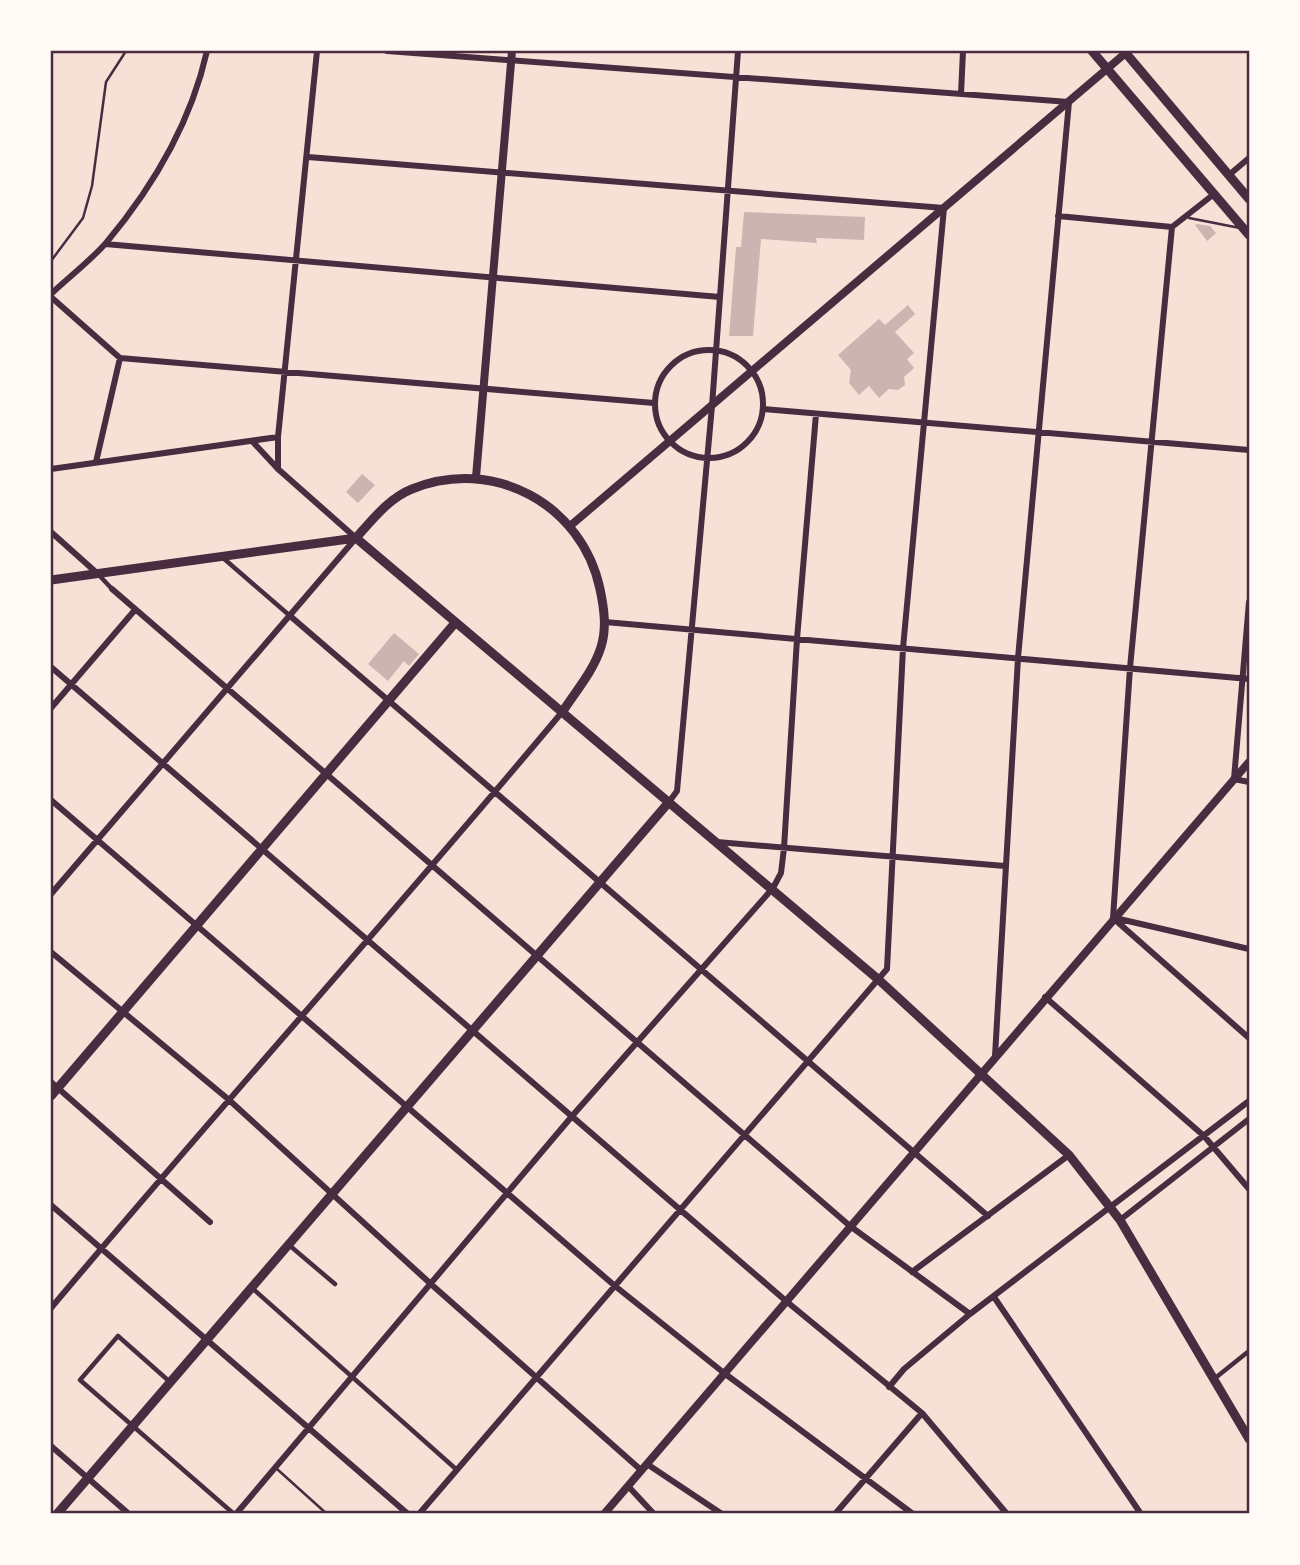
<svg xmlns="http://www.w3.org/2000/svg" width="1300" height="1565" font-family="Merriweather,serif">
  <rect width="100%" height="100%" fill="#f7e1d7"/>
  <path fill="#ccb4b1" d="M 744,212 L 865,217 L 864,240 L 816,238 L 817,243 L 761,239 L 753,336 L 729,336 L 736,247 L 741,247 Z
    M 1197,224 L 1210,226 L 1216,233 L 1207,241 L 1195,225 Z
    M 908,305 L 915,314 L 895,332 L 914,353 L 907,359 L 914,368 L 904,377 L 905,385 L 898,390 L 889,389 L 879,398 L 869,386 L 859,395 L 849,383 L 851,370 L 838,355 L 879,319 L 885,325 Z
    M 362,474 L 375,485 L 358,503 L 346,492 Z
    M 394,633 L 419,654 L 409,666 L 404,661 L 388,681 L 368,664 Z"/>
  <g fill="none" stroke-linecap="round" stroke-linejoin="round">
    <path stroke="#4a2c40" stroke-width="2.5" d="M 1189,218 L 1240,228
      M 51,261 L 83,218 L 92,186 L 106,82 L 126,51
      M 277,1469 L 327,1514"/>
    <path stroke="#4a2c40" stroke-width="4.5" d="M 222,557 L 289,615
      M 98,574 L 112,589
      M 289,1245 L 335,1284
      M 252,1288 L 457,1470
      M 1214,1379 L 1249,1351
      M 170,1382 L 118,1336 L 80,1380 L 234,1514"/>
    <path stroke="#4a2c40" stroke-width="6" d="M 387,51 L 1069,102 L 1018,658 L 995,1056
      M 961,94 L 963,51
      M 308,157 L 944,208 L 903,648 L 887,969 L 419,1514
      M 1229,175 L 1249,158
      M 1058,216 L 1172,227
      M 105,244 L 720,297
      M 51,294 C 69,277 90,261 106,243 C 153,187 191,122 207,51
      M 51,297 L 120,358 L 654,403
      M655 404a54 54 0 1 1 108 0a54 54 0 1 1-108 0Z
      M 763,409 L 1249,450
      M 96,462 L 120,358
      M 51,469 L 278,437
      M 278,469 L 278,437 L 317,51
      M 51,532 L 98,574
      M 112,589 L 850,1226 L 970,1314
      M 1249,602 L 1234,779 L 1249,782
      M 289,615 L 988,1216
      M 605,622 L 1249,679
      M 51,667 L 786,1301 L 922,1413 L 1007,1514
      M 51,708 L 134,611
      M 51,800 L 615,1286 L 724,1373 L 913,1514
      M 669,802 L 677,791 L 712,406 L 738,51
      M 717,842 L 1005,866
      M 51,894 L 356,538 L 278,469 L 252,441
      M 1113,918 L 1130,668 L 1172,227 L 1214,194
      M 1113,918 L 1249,1038
      M 1115,918 L 1249,949
      M 51,952 L 228,1099 L 432,1285 L 641,1470
      M 1045,997 L 1204,1136 L 1249,1189
      M 51,1082 L 210,1222
      M 51,1205 L 408,1514
      M 1120,1220 L 1249,1119
      M 912,1272 L 1069,1155
      M 994,1297 L 1141,1514
      M 51,1308 C 220,1107 395,912 563,711
      M 889,1387 L 904,1369 L 970,1314 L 1249,1101
      M 51,1446 L 129,1514
      M 647,1464 L 722,1514
      M 628,1486 L 654,1514
      M 236,1514 L 573,1115 L 773,888 L 781,873 L 784,848 L 797,639 L 816,414
      M 835,1514 L 922,1413"/>
    <path stroke="#4a2c40" stroke-width="8" d="M 476,477 L 512,51
      M 570,526 L 1128,51
      M 604,1514 L 1249,762"/>
    <path stroke="#4a2c40" stroke-width="9" d="M 1092,51 L 1249,235
      M 1124,51 L 1249,199
      M 356,538 L 879,980 L 1069,1155 L 1120,1220 L 1249,1439
      M 356,538 C 372,520 389,498 412,489 C 493,456 582,504 600,589 C 604,608 607,628 601,647 C 594,670 576,691 563,711
      M 51,580 L 356,538
      M 51,1096 L 455,623
      M 57,1514 L 669,802"/>
  </g>
  <rect width="1300" height="1565" fill="none" stroke="#fffaf5" stroke-width="105"/>
  <rect x="52" y="52" width="1196" height="1460" fill="none" stroke="#4a2c40" stroke-width="2.5"/>
</svg>
